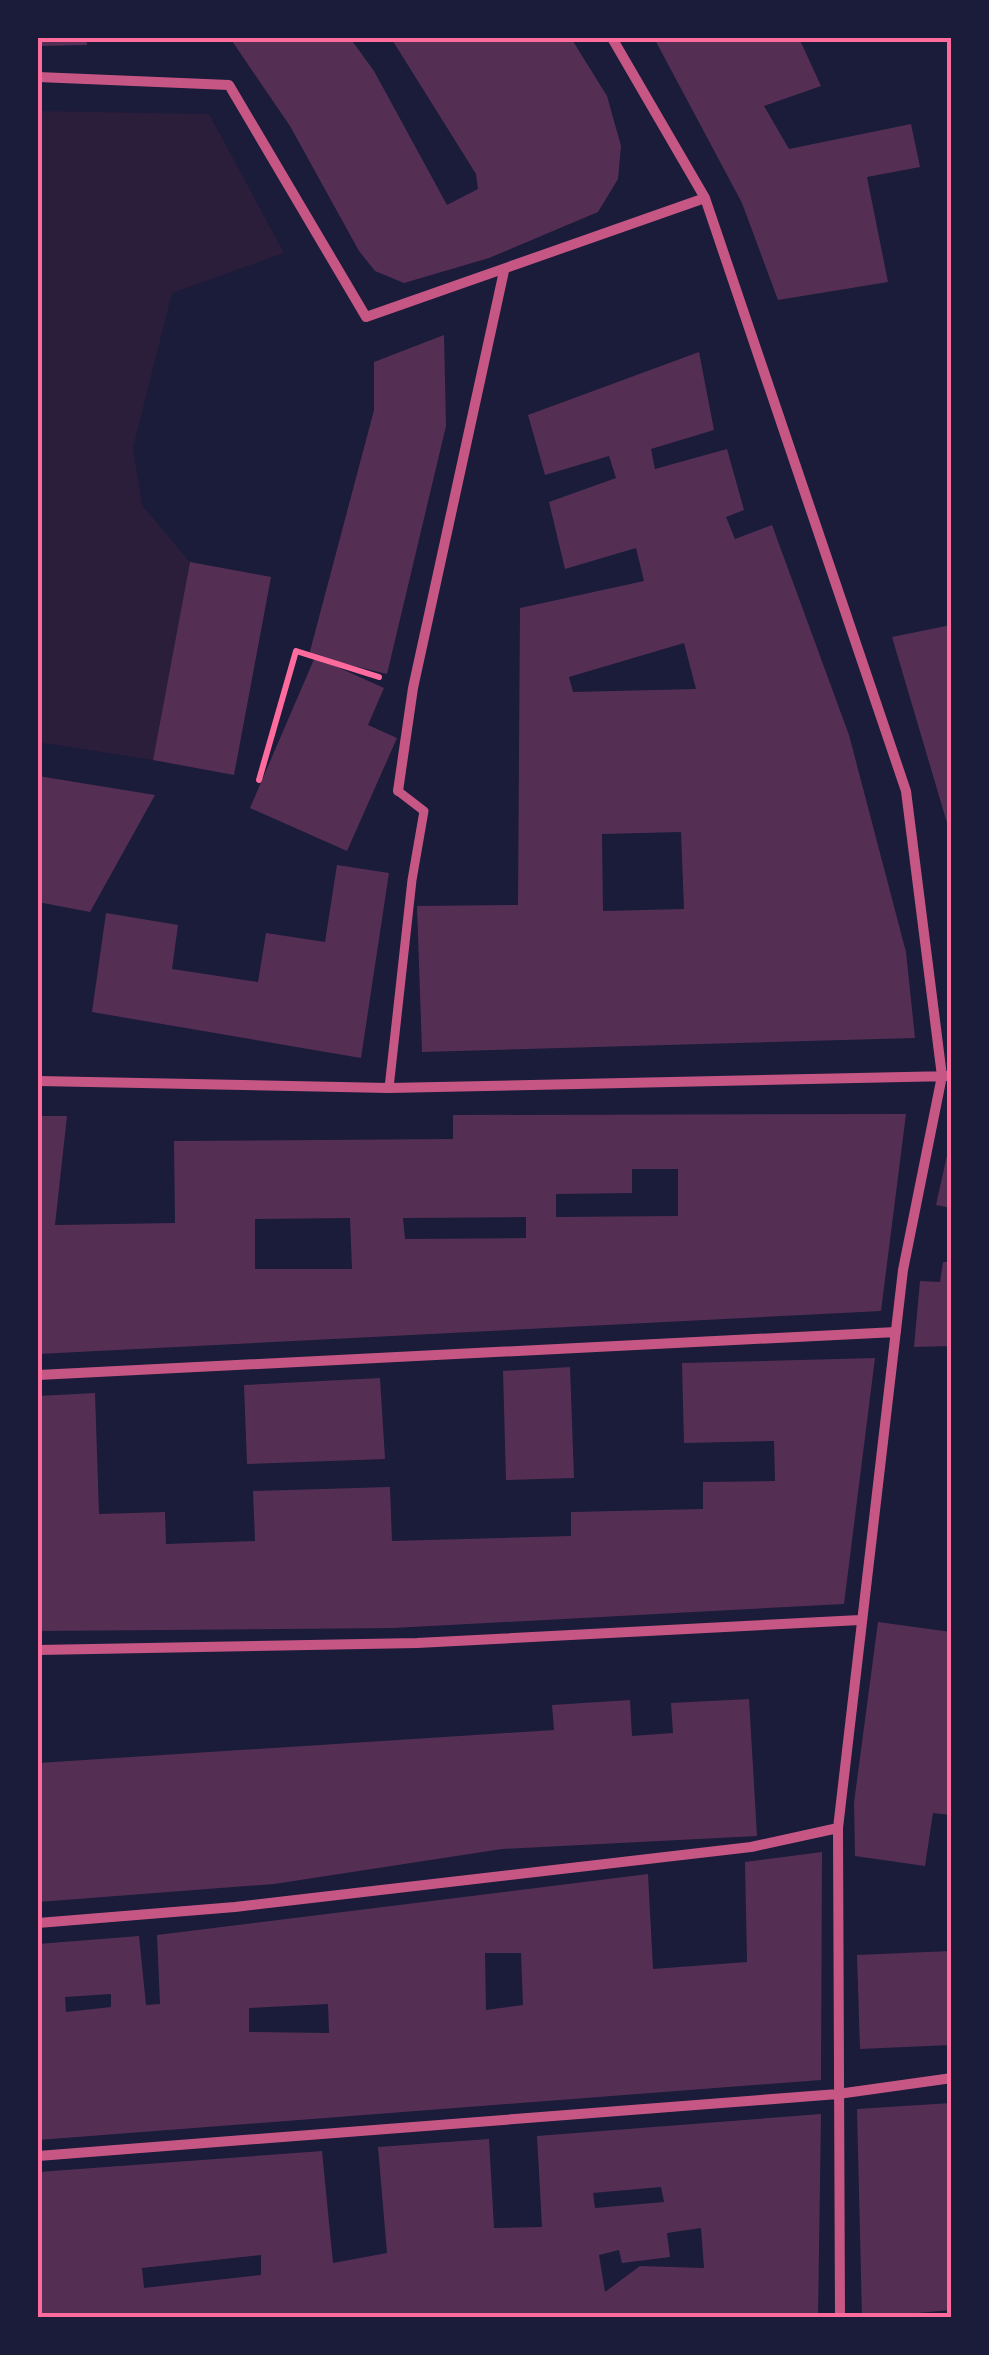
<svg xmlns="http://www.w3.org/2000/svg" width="989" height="2355" font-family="'Open Sans',sans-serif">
  <rect width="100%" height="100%" fill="#1b1b3a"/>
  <path fill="#2a1e3b" d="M 38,111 L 209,114 L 284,253 L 172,293 L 133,448 L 142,505 L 190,562 L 153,760 L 38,742 Z"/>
  <path fill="#542f53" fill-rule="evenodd" d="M 38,38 L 86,38 L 87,45 L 38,46 Z
    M 230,38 L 350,38 L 374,71 L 447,205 L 478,189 L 476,174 L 391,38 L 571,38 L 607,96 L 621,146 L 618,179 L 598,212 L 489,258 L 404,283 L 375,271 L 359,251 L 290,126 Z
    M 654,38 L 799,38 L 821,86 L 764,106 L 789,149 L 911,124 L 920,167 L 867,177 L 888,282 L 778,300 L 742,203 Z
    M 444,335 L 446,426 L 387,674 L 309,655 L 374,410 L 374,362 Z
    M 699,352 L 714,430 L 651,449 L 655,469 L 727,449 L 744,510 L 726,517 L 735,539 L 772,525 L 849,735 L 906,952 L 915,1038 L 422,1052 L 417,906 L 518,905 L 520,608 L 644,581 L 636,548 L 565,569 L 549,502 L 616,478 L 609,456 L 545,475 L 528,415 ZM 684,643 L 696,689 L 573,692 L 569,677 ZM 681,832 L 684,909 L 603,911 L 602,834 Z
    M 190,562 L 271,577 L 234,775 L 153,760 Z
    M 951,625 L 951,833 L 950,833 L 892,637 Z
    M 315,657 L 384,688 L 368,725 L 397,738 L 347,851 L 250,808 Z
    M 38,776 L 155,795 L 90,912 L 38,902 Z
    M 337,865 L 389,873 L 361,1058 L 92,1012 L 106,913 L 178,925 L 172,969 L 258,982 L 266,933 L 325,942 Z
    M 906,1114 L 881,1311 L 38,1354 L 38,1116 L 67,1116 L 55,1225 L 175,1223 L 174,1141 L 453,1139 L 453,1115 ZM 632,1169 L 678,1169 L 678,1216 L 556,1217 L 556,1194 L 632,1193 ZM 526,1217 L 526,1238 L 405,1239 L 403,1218 ZM 350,1218 L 352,1269 L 255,1269 L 255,1219 Z
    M 950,1142 L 951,1142 L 951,1208 L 936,1205 Z
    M 943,1262 L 951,1262 L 951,1346 L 914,1347 L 920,1281 L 940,1282 Z
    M 875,1358 L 844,1604 L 393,1628 L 38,1631 L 38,1396 L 95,1393 L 99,1514 L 165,1512 L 166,1544 L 255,1541 L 253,1491 L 390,1487 L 392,1541 L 571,1536 L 571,1512 L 703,1509 L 703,1482 L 775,1481 L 774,1441 L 684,1443 L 682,1363 Z
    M 570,1367 L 574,1478 L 506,1480 L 503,1371 Z
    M 380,1378 L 385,1459 L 247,1464 L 244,1385 Z
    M 878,1622 L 951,1632 L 951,1815 L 933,1813 L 925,1866 L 855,1856 L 854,1803 Z
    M 749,1699 L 757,1836 L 502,1849 L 274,1884 L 38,1902 L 38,1763 L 554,1730 L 552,1705 L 630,1700 L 632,1736 L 673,1733 L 671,1703 Z
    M 822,1852 L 821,2080 L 38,2140 L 38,1944 L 139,1936 L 146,2005 L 160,2004 L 157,1935 L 648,1874 L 653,1969 L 747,1962 L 745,1862 ZM 485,1953 L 521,1953 L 523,2005 L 486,2010 ZM 111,1994 L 111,2007 L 66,2012 L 65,1997 ZM 328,2004 L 329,2033 L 249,2032 L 249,2008 Z
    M 951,1951 L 951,2045 L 860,2049 L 857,1955 Z
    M 951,2103 L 951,2310 L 862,2318 L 857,2109 Z
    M 821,2114 L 818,2318 L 38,2318 L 38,2172 L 322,2151 L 333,2263 L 387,2253 L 378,2147 L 489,2139 L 494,2228 L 542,2227 L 537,2136 ZM 661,2187 L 664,2202 L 595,2208 L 593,2193 ZM 701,2228 L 704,2268 L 640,2266 L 605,2292 L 599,2255 L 619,2250 L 622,2263 L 670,2257 L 667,2233 ZM 261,2255 L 261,2275 L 144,2288 L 142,2268 Z"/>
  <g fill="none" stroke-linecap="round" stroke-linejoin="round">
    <path stroke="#ff6b9d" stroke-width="6" d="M 259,780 L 296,651 L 379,677"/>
    <path stroke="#c65784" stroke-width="9" d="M 389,1088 L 412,880 L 424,811 L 398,791"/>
    <path stroke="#c65784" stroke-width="10" d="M 612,38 L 705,198 L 906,791 L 942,1076 L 903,1270 L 838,1828 L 840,2318
      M 38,77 L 229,85 L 366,317 L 705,198
      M 398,791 L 413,688 L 504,271
      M 38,1081 L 389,1088 L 952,1076
      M 38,1375 L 896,1332
      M 38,1650 L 417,1643 L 860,1620
      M 38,1923 L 235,1907 L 751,1847 L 838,1828
      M 38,2156 L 838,2094 L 952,2078"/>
  </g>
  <rect width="989" height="2355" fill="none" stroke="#1b1b3a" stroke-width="80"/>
  <rect x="40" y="40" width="909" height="2275" fill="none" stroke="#ff6b9d" stroke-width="4"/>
</svg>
